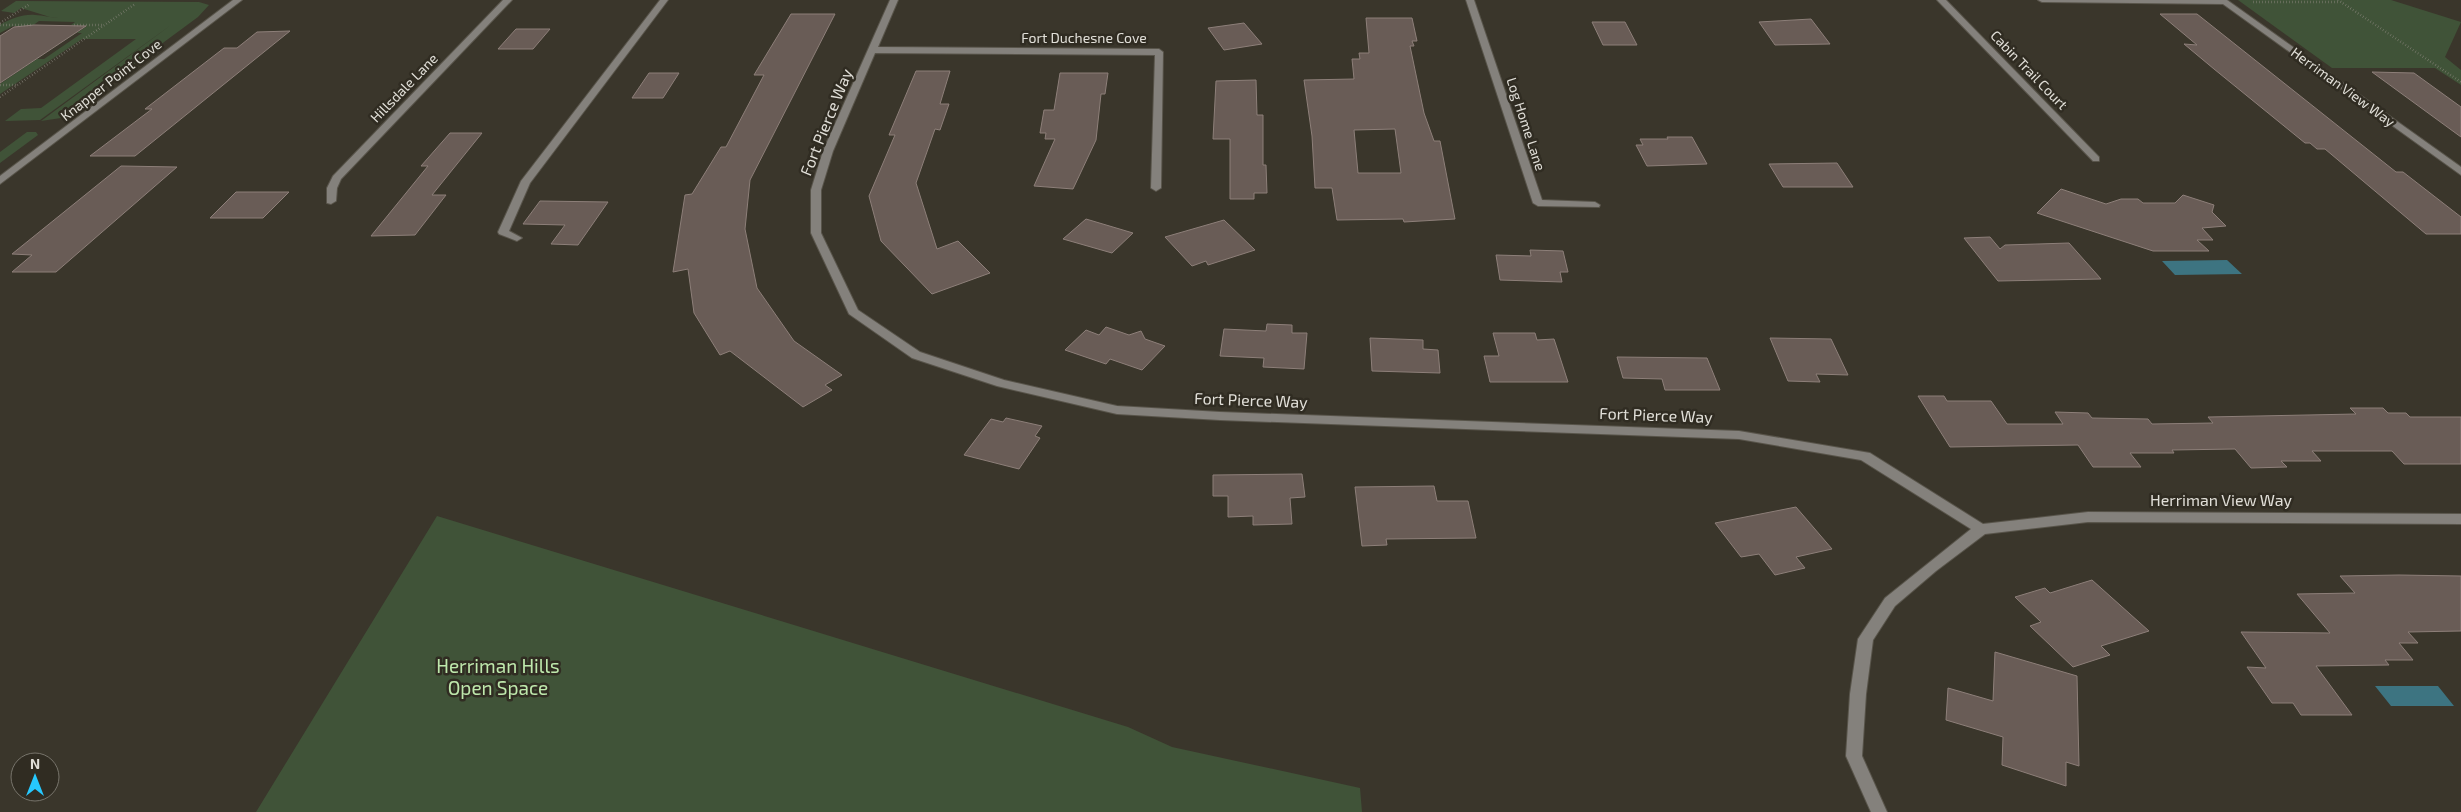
<svg xmlns="http://www.w3.org/2000/svg" width="2461" height="812" font-family="'Exo 2',sans-serif">
  <rect width="100%" height="100%" fill="#3a362b"/>
  <path fill="#405338" d="M 2238,0 L 2391,0 L 2461,22 L 2445,57 L 2461,70 L 2461,85 L 2435,68 L 2332,68 Z
    M 16,1 L 199,2 L 209,5 L 198,17 L 61,118 L 41,121 L 171,25 L 40,120 L 5,121 L 21,109 L 41,108 L 136,39 L 82,39 L 0,94 L 0,84 L 37,59 L 44,59 L 82,33 L 77,33 L 87,26 L 71,25 L 75,22 L 39,21 L 32,26 L 13,26 L 0,33 L 0,25 C 10,19 23,14 35,15 C 43,15 51,18 59,18 L 50,17 L 21,8 L 14,13 L 1,11 Z
    M 27,132 L 36,132 L 38,135 L 0,163 L 0,152 Z
    M 437,516 L 1128,727 L 1172,747 L 1360,788 L 1362,812 L 256,812 Z"/>
  <path fill="#3d7481" d="M 2227,260 L 2242,274 L 2175,275 L 2162,261 Z
    M 2375,686 L 2438,686 L 2454,706 L 2391,706 Z"/>
  <path fill="#695c56" stroke="#8d7f79" fill-rule="evenodd" d="M 791,14 L 835,14 L 750,180 L 745,229 L 757,288 L 794,341 L 842,375 L 825,385 L 832,390 L 803,407 L 730,351 L 720,355 L 694,313 L 688,269 L 673,272 L 685,195 L 692,194 L 721,147 L 726,147 L 764,75 L 754,75 Z
    M 2160,14 L 2197,14 L 2396,172 L 2403,172 L 2461,217 L 2461,234 L 2426,234 L 2325,149 L 2317,149 L 2310,143 L 2305,143 L 2214,69 L 2184,44 L 2197,45 Z
    M 1366,18 L 1412,18 L 1417,41 L 1412,41 L 1414,46 L 1410,46 L 1424,113 L 1434,141 L 1440,141 L 1455,219 L 1404,222 L 1403,219 L 1337,220 L 1332,188 L 1315,188 L 1312,136 L 1304,80 L 1354,79 L 1352,59 L 1360,59 L 1359,53 L 1369,53 ZM 1395,129 L 1401,173 L 1358,173 L 1354,130 Z
    M 1811,19 L 1830,44 L 1775,45 L 1759,22 Z
    M 1592,22 L 1625,22 L 1637,45 L 1603,45 Z
    M 1244,23 L 1262,44 L 1224,50 L 1208,28 Z
    M 34,25 L 86,26 L 0,83 L 0,36 L 14,27 Z
    M 516,29 L 550,29 L 533,49 L 498,49 Z
    M 290,31 L 135,156 L 90,156 L 152,109 L 145,109 L 224,48 L 237,48 L 257,32 Z
    M 916,71 L 950,71 L 940,104 L 949,104 L 940,130 L 935,129 L 916,183 L 937,249 L 958,241 L 990,273 L 932,294 L 881,241 L 869,196 L 895,135 L 889,135 Z
    M 2372,72 L 2414,73 L 2461,107 L 2461,137 Z
    M 649,73 L 679,73 L 663,98 L 632,98 Z
    M 1060,73 L 1108,73 L 1105,94 L 1101,94 L 1096,140 L 1073,189 L 1034,186 L 1055,139 L 1045,139 L 1046,133 L 1040,133 L 1044,110 L 1054,110 Z
    M 1256,80 L 1257,115 L 1263,115 L 1263,165 L 1266,165 L 1267,193 L 1254,193 L 1254,199 L 1230,199 L 1230,139 L 1213,139 L 1216,81 Z
    M 450,133 L 482,133 L 432,195 L 446,195 L 415,235 L 371,236 L 428,166 L 421,166 Z
    M 1667,137 L 1692,137 L 1707,164 L 1647,166 L 1636,145 L 1643,145 L 1640,139 L 1668,139 Z
    M 1837,163 L 1853,187 L 1783,187 L 1769,164 Z
    M 121,166 L 177,167 L 56,272 L 12,272 L 32,255 L 12,254 Z
    M 2061,189 L 2106,204 L 2121,199 L 2138,199 L 2143,203 L 2175,203 L 2183,195 L 2214,205 L 2212,212 L 2226,226 L 2202,228 L 2213,240 L 2197,240 L 2209,251 L 2153,251 L 2037,213 Z
    M 236,192 L 289,192 L 263,218 L 210,218 Z
    M 540,201 L 608,202 L 578,245 L 551,244 L 565,225 L 523,224 Z
    M 1086,219 L 1133,233 L 1112,253 L 1063,239 Z
    M 1224,220 L 1255,250 L 1208,265 L 1206,261 L 1192,266 L 1165,237 Z
    M 1990,237 L 2000,249 L 2005,245 L 2069,243 L 2101,279 L 1998,281 L 1964,238 Z
    M 1530,250 L 1563,251 L 1568,272 L 1560,272 L 1562,282 L 1500,280 L 1496,255 L 1531,256 Z
    M 1267,324 L 1292,325 L 1292,333 L 1307,333 L 1304,369 L 1263,367 L 1264,358 L 1220,356 L 1224,329 L 1266,331 Z
    M 1106,327 L 1129,335 L 1141,331 L 1145,339 L 1165,346 L 1142,370 L 1110,359 L 1106,364 L 1065,350 L 1086,330 L 1099,335 Z
    M 1493,333 L 1535,333 L 1537,340 L 1554,339 L 1568,382 L 1490,382 L 1484,356 L 1499,356 Z
    M 1370,338 L 1423,340 L 1423,349 L 1438,350 L 1440,373 L 1372,371 Z
    M 1770,338 L 1831,339 L 1848,375 L 1816,374 L 1820,382 L 1788,381 Z
    M 1617,357 L 1707,358 L 1720,390 L 1665,390 L 1662,379 L 1623,378 Z
    M 1918,396 L 1944,396 L 1947,401 L 1991,401 L 2007,424 L 2063,424 L 2055,412 L 2088,413 L 2092,418 L 2148,419 L 2152,424 L 2213,423 L 2208,417 L 2356,414 L 2350,408 L 2383,408 L 2388,413 L 2406,413 L 2410,417 L 2461,417 L 2461,464 L 2404,464 L 2392,451 L 2312,451 L 2321,461 L 2281,461 L 2287,467 L 2251,468 L 2235,449 L 2172,450 L 2174,453 L 2130,453 L 2141,467 L 2093,467 L 2078,445 L 1950,447 Z
    M 1006,418 L 1042,426 L 1035,436 L 1040,438 L 1019,469 L 964,455 L 991,419 L 1003,422 Z
    M 1302,474 L 1305,497 L 1290,498 L 1292,524 L 1253,525 L 1253,516 L 1228,517 L 1228,496 L 1213,496 L 1213,475 Z
    M 1434,486 L 1437,501 L 1468,501 L 1476,538 L 1386,539 L 1387,545 L 1362,546 L 1355,487 Z
    M 1796,507 L 1832,549 L 1796,557 L 1805,568 L 1775,575 L 1759,554 L 1741,557 L 1715,523 Z
    M 2399,575 L 2461,576 L 2461,631 L 2408,632 L 2418,643 L 2399,643 L 2413,660 L 2385,660 L 2389,665 L 2316,666 L 2352,715 L 2301,715 L 2293,703 L 2272,703 L 2247,667 L 2266,668 L 2241,632 L 2330,633 L 2297,594 L 2355,593 L 2340,576 Z
    M 2092,580 L 2149,631 L 2101,646 L 2110,655 L 2073,667 L 2030,626 L 2041,622 L 2015,597 L 2045,588 L 2050,593 Z
    M 1995,652 L 2077,676 L 2079,766 L 2066,762 L 2066,786 L 2002,765 L 2003,737 L 1946,720 L 1948,688 L 1993,701 Z"/>
  <g fill="none" stroke-linecap="round" stroke-linejoin="round">
    <g stroke="#58544a" stroke-width="2">
      <path id="minor" d="M 233,0 L 242,0 L 0,184 L 0,176 Z
        M 503,0 L 512,0 L 341,179 L 337,188 L 336,201 L 331,204 L 327,203 L 327,188 L 333,176 Z
        M 660,0 L 668,0 L 530,183 L 509,231 L 522,238 L 517,241 L 499,234 L 498,232 L 521,181 Z
        M 890,0 L 898,0 L 878,47 L 1159,49 L 1163,52 L 1161,188 L 1156,191 L 1151,188 L 1155,55 L 875,53 L 833,151 L 821,190 L 821,233 L 858,310 L 920,352 L 1004,380 L 1117,406 L 1220,412 L 1739,431 L 1870,453 L 1983,524 L 2088,512 L 2461,514 L 2461,524 L 2088,522 L 1985,534 L 1936,571 L 1895,606 L 1873,640 L 1866,694 L 1862,756 L 1887,812 L 1871,812 L 1846,756 L 1850,694 L 1858,639 L 1885,598 L 1971,529 L 1861,460 L 1739,439 L 1220,420 L 1117,414 L 997,386 L 912,358 L 849,314 L 811,233 L 811,190 L 823,151 Z
        M 1466,0 L 1474,0 L 1542,200 L 1595,202 L 1600,205 L 1599,207 L 1538,206 L 1533,203 Z
        M 1937,0 L 1946,0 L 2099,157 L 2099,161 L 2093,161 Z
        M 2038,0 L 2227,0 L 2461,167 L 2461,175 L 2223,4 L 2042,2 Z"/>
    </g>
    <path stroke="#89867c" stroke-width="2.5" stroke-dasharray="0.5 2.5" stroke-linecap="butt" d="M 2338,0 L 2461,82
      M 2253,2 L 2339,2
      M 0,23 L 30,4
      M 0,25 L 33,25
      M 74,25 L 104,25
      M 0,85 L 16,85
      M 0,97 L 135,4"/>
    <use href="#minor" fill="#84817c" fill-rule="evenodd"/>
  </g>
  <g text-anchor="middle" stroke-width="5" stroke-linejoin="round" paint-order="stroke">
    <g font-size="14" fill="#e1dfd8" stroke="#302c22">
      <text x="1084" y="43">Fort Duchesne Cove</text>
      <text transform="translate(2029 70) rotate(46)" y="5">Cabin Trail Court</text>
      <text transform="translate(111 80) rotate(-38)" y="5">Knapper Point Cove</text>
      <text transform="translate(2343 87) rotate(36)" y="5">Herriman View Way</text>
      <text transform="translate(404 88) rotate(-46)" y="5">Hillsdale Lane</text>
      <text transform="translate(1526 124) rotate(72)" y="5">Log Home Lane</text>
    </g>
    <g font-size="16" fill="#e1dfd8" stroke="#302c22">
      <text transform="translate(826 122) rotate(-68)" y="6">Fort Pierce Way</text>
      <text transform="translate(1251 400) rotate(2)" y="6">Fort Pierce Way</text>
      <text transform="translate(1656 415) rotate(2)" y="6">Fort Pierce Way</text>
      <text x="2221" y="506">Herriman View Way</text>
    </g>
    <g font-size="19" fill="#bee8ac" stroke="#302c22">
      <text x="498" y="673">Herriman Hills<tspan x="498" dy="22">Open Space</tspan></text>
    </g>
  </g>
  <g transform="translate(35 777)"><circle r="24" fill="#302c22" stroke="#77746b"/>
  <path d="M0-4L9 19L0 12L-9 19Z" fill="#26c8fe"/>
  <text y="-8" font-size="14" font-weight="bold" text-anchor="middle" fill="#e1dfd8">N</text>
  </g>
</svg>
